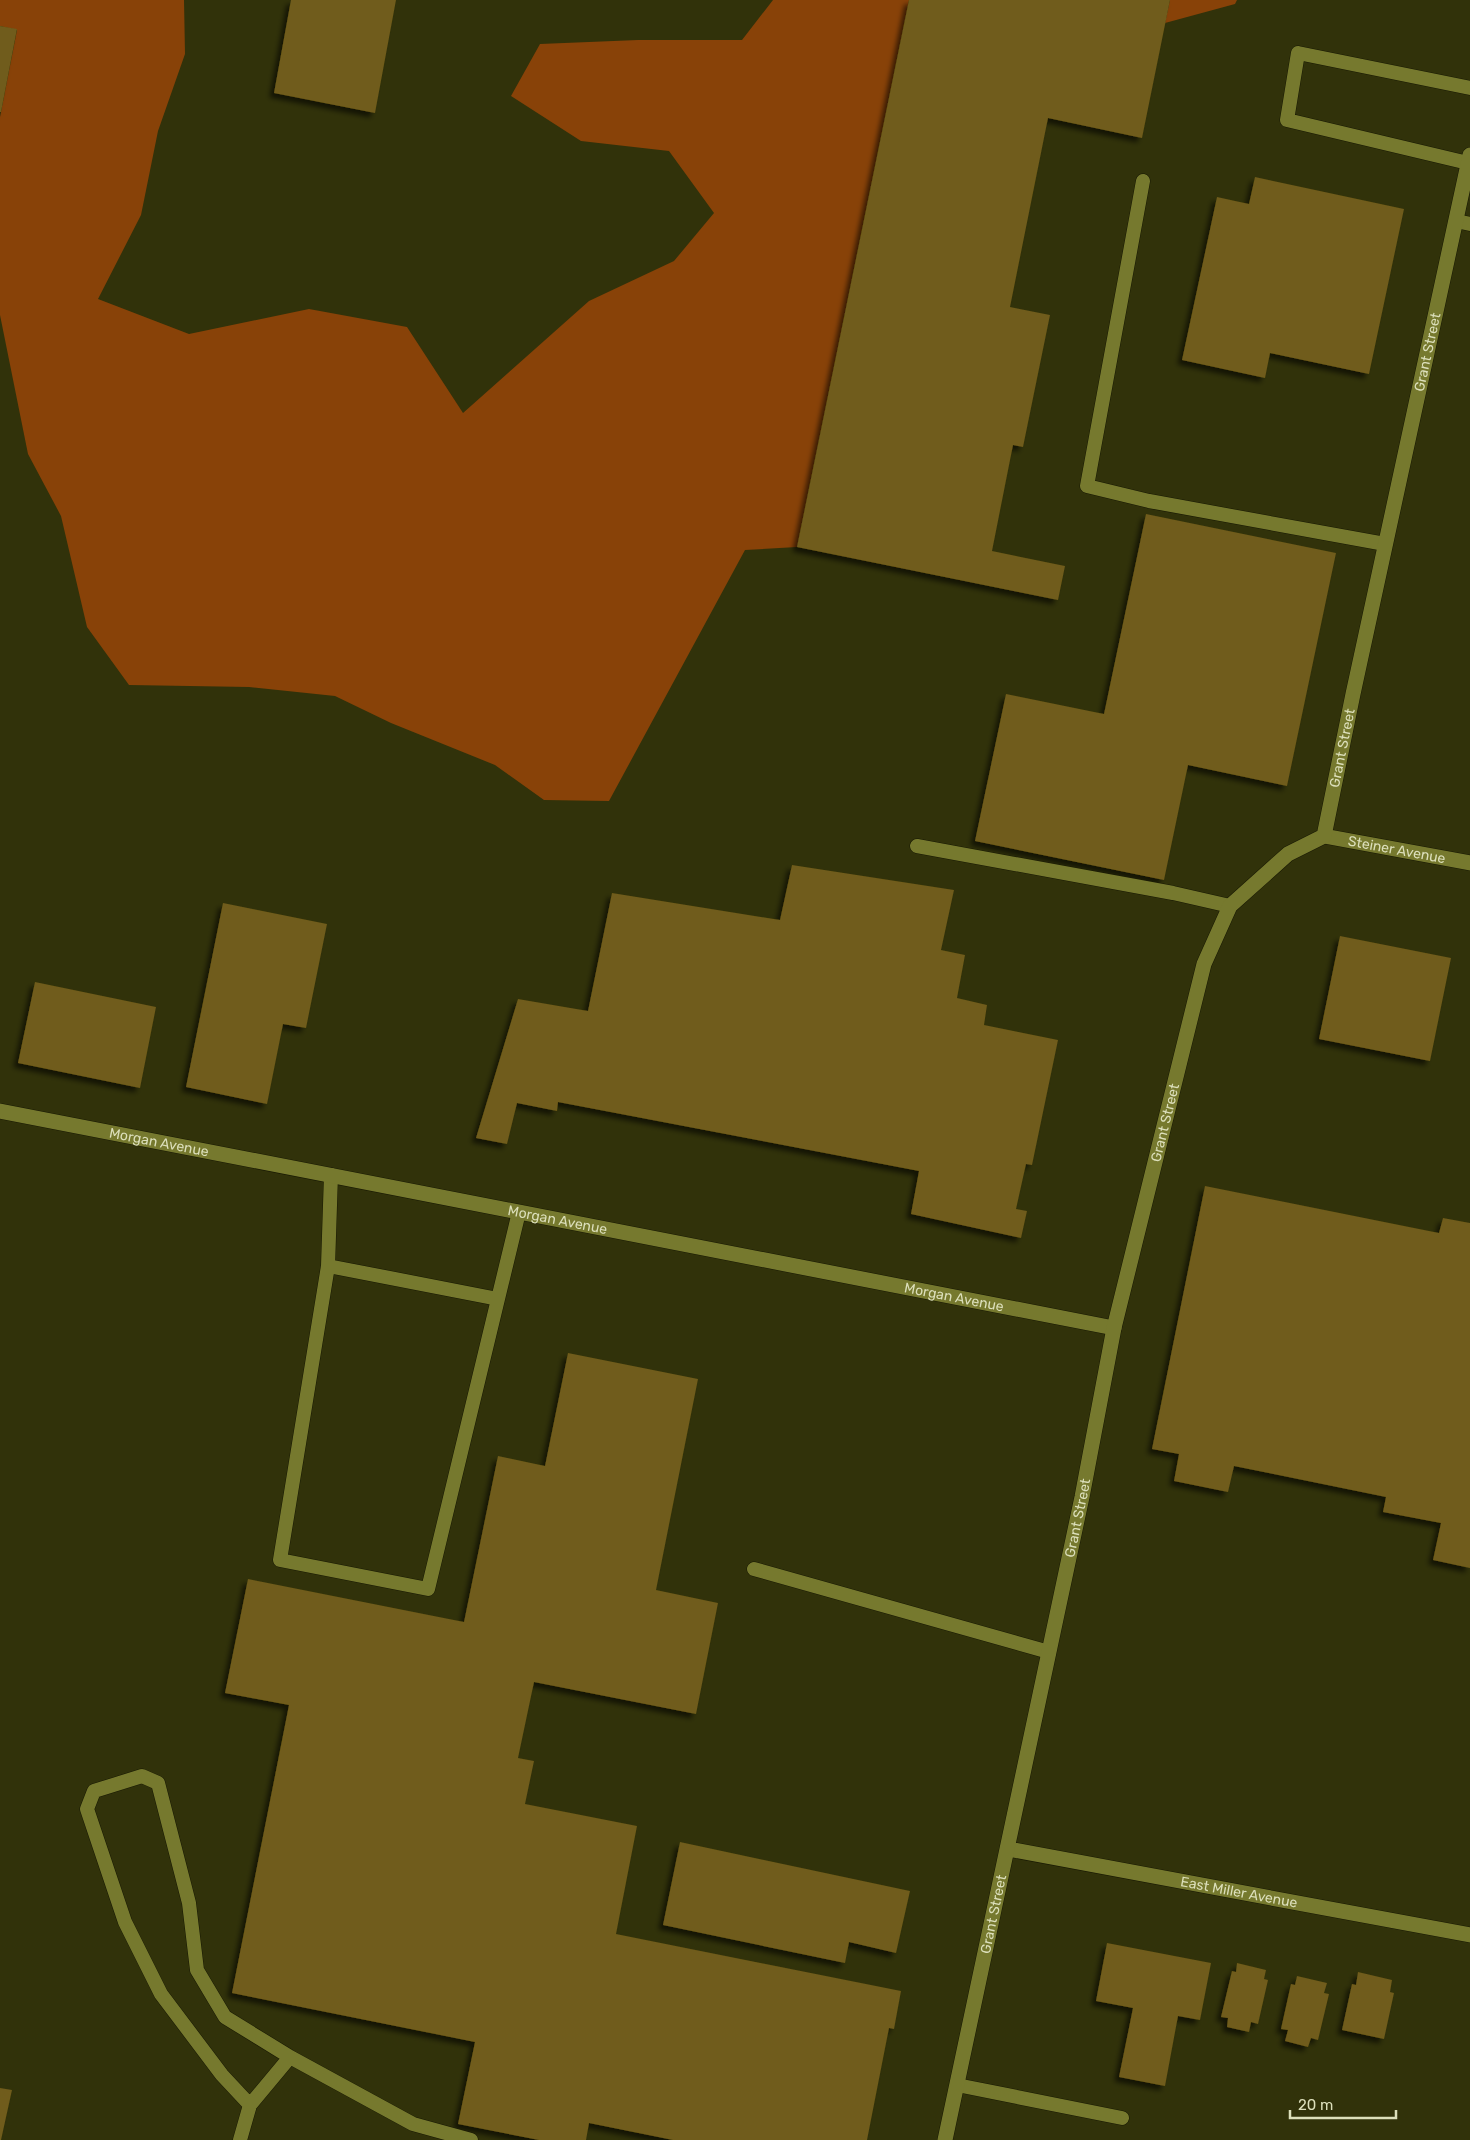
<svg xmlns="http://www.w3.org/2000/svg" width="1470" height="2140" font-family="Rubik,sans-serif">
  <defs>
    <filter id="shadow"><feDropShadow dx="-4.5" dy="4.5" stdDeviation="2.5" flood-color="#0009"/></filter>
  </defs>
  <rect width="100%" height="100%" fill="#31320a"/>
  <path fill="#884208" d="M 0,0 L 184,0 L 185,54 L 158,131 L 141,215 L 98,299 L 189,334 L 309,309 L 407,327 L 463,413 L 589,301 L 674,261 L 714,213 L 669,151 L 581,141 L 511,96 L 540,44 L 638,40 L 742,40 L 773,0 L 909,0 L 797,547 L 745,550 L 609,801 L 544,800 L 495,765 L 391,723 L 335,696 L 249,687 L 129,685 L 87,627 L 61,516 L 28,454 L 0,315 L 0,117 L 17,30 L 0,26 Z
    M 1170,0 L 1237,0 L 1235,4 L 1165,23 Z"/>
  <path fill="#6f5b1a" filter="url(#shadow)" d="M 291,0 L 396,0 L 375,113 L 274,93 Z
    M 909,0 L 1170,0 L 1142,138 L 1048,118 L 1010,307 L 1050,315 L 1023,447 L 1013,445 L 992,551 L 1065,566 L 1058,600 L 797,547 Z
    M 0,26 L 17,29 L 1,112 L 0,112 Z
    M 1255,177 L 1404,209 L 1369,374 L 1270,353 L 1265,378 L 1182,360 L 1217,197 L 1249,204 Z
    M 1146,514 L 1336,553 L 1287,786 L 1188,765 L 1164,880 L 975,841 L 1006,694 L 1104,714 Z
    M 792,865 L 954,890 L 941,950 L 965,955 L 957,998 L 987,1005 L 984,1025 L 1058,1040 L 1032,1165 L 1026,1164 L 1016,1209 L 1027,1211 L 1021,1238 L 911,1214 L 919,1171 L 558,1102 L 557,1111 L 517,1103 L 507,1144 L 476,1138 L 518,999 L 588,1011 L 612,893 L 780,920 Z
    M 223,903 L 327,924 L 306,1028 L 283,1024 L 267,1104 L 186,1087 Z
    M 1340,936 L 1451,958 L 1430,1061 L 1319,1039 Z
    M 35,982 L 156,1007 L 140,1088 L 18,1063 Z
    M 1205,1186 L 1439,1233 L 1443,1218 L 1470,1223 L 1470,1568 L 1433,1560 L 1441,1523 L 1383,1512 L 1386,1497 L 1234,1466 L 1228,1492 L 1174,1481 L 1179,1454 L 1152,1449 Z
    M 568,1353 L 698,1379 L 656,1590 L 718,1603 L 696,1714 L 534,1682 L 518,1758 L 534,1761 L 525,1804 L 637,1826 L 616,1934 L 901,1991 L 894,2029 L 889,2028 L 867,2140 L 673,2140 L 589,2123 L 586,2140 L 539,2140 L 458,2124 L 475,2042 L 232,1993 L 289,1705 L 225,1693 L 248,1579 L 464,1622 L 498,1456 L 545,1466 Z
    M 680,1842 L 910,1891 L 896,1953 L 849,1942 L 845,1963 L 663,1925 Z
    M 1107,1943 L 1211,1963 L 1200,2020 L 1178,2016 L 1165,2086 L 1119,2077 L 1133,2008 L 1096,2001 Z
    M 1237,1963 L 1266,1970 L 1264,1979 L 1268,1980 L 1258,2024 L 1251,2022 L 1249,2032 L 1227,2027 L 1228,2018 L 1221,2017 L 1232,1971 L 1236,1972 Z
    M 1358,1972 L 1392,1980 L 1390,1992 L 1394,1993 L 1384,2039 L 1342,2030 L 1352,1984 L 1356,1985 Z
    M 1297,1976 L 1327,1983 L 1324,1993 L 1329,1994 L 1318,2040 L 1311,2038 L 1308,2047 L 1285,2041 L 1288,2030 L 1281,2029 L 1291,1984 L 1295,1985 Z
    M 0,2088 L 12,2090 L 1,2140 L 0,2140 Z"/>
  <g fill="none" stroke-linecap="round" stroke-linejoin="round">
    <g stroke="#181903" stroke-width="15">
      <path id="lane" d="M 1468,163 L 1287,120 L 1298,53 L 1470,88
        M 1143,181 L 1087,486 L 1149,501 L 1385,544
        M 1456,221 L 1470,224
        M 917,846 L 1173,893 L 1230,906
        M 331,1175 L 328,1266 L 280,1560 L 428,1589 L 519,1212
        M 328,1266 L 498,1299
        M 754,1569 L 1049,1652
        M 957,2085 L 1122,2118
        M 250,2105 L 290,2057
        M 240,2140 L 250,2105 L 222,2075 L 161,1994 L 125,1922 L 87,1809 L 94,1791 L 142,1776 L 158,1783 L 189,1903 L 197,1970 L 225,2017 L 290,2057 L 413,2124 L 471,2140"/>
    </g>
    <g stroke="#181903" stroke-width="16">
      <g id="street">
        <path id="s1" d="M 1324,836 L 1470,863"/>
        <path id="s2" d="M 1008,1849 L 1470,1935"/>
      </g>
    </g>
    <g stroke="#181903" stroke-width="16">
      <g id="secondary">
        <path id="s3" d="M 0,1111 L 1114,1328"/>
        <path id="s4" d="M 945,2140 L 1082,1497 L 1114,1328 L 1204,964 L 1230,906 L 1288,854 L 1324,836 L 1353,694 L 1470,155"/>
      </g>
    </g>
    <use href="#lane" stroke="#76792e" stroke-width="14"/>
    <use href="#street" stroke="#76792e" stroke-width="15"/>
    <use href="#secondary" stroke="#76792e" stroke-width="15"/>
  </g>
  <g text-anchor="middle" stroke-width="4" stroke-linejoin="round" paint-order="stroke">
    <g font-size="14" fill="#dcdfbb" stroke="#31320a">
      <text dy="5" stroke="none"><textPath href="#s4" startOffset="1881">Grant Street</textPath></text>
      <text dy="5" stroke="none"><textPath href="#s4" startOffset="1476">Grant Street</textPath></text>
      <text dy="5" stroke="none"><textPath href="#s1" startOffset="74">Steiner Avenue</textPath></text>
      <text dy="5" stroke="none"><textPath href="#s4" startOffset="1041">Grant Street</textPath></text>
      <text dy="5" stroke="none"><textPath href="#s3" startOffset="162">Morgan Avenue</textPath></text>
      <text dy="5" stroke="none"><textPath href="#s3" startOffset="568">Morgan Avenue</textPath></text>
      <text dy="5" stroke="none"><textPath href="#s3" startOffset="972">Morgan Avenue</textPath></text>
      <text dy="5" stroke="none"><textPath href="#s4" startOffset="636">Grant Street</textPath></text>
      <text dy="5" stroke="none"><textPath href="#s2" startOffset="235">East Miller Avenue</textPath></text>
      <text dy="5" stroke="none"><textPath href="#s4" startOffset="231">Grant Street</textPath></text>
    </g>
  </g>
  <path d="M1290 2110v8h106v-8" fill="none" stroke="#dcdfbb" stroke-width="2.5"/>
  <text x="1298" y="2110" font-size="15" fill="#dcdfbb" stroke="#31320a" stroke-width="4" paint-order="stroke">20 m</text>
</svg>
